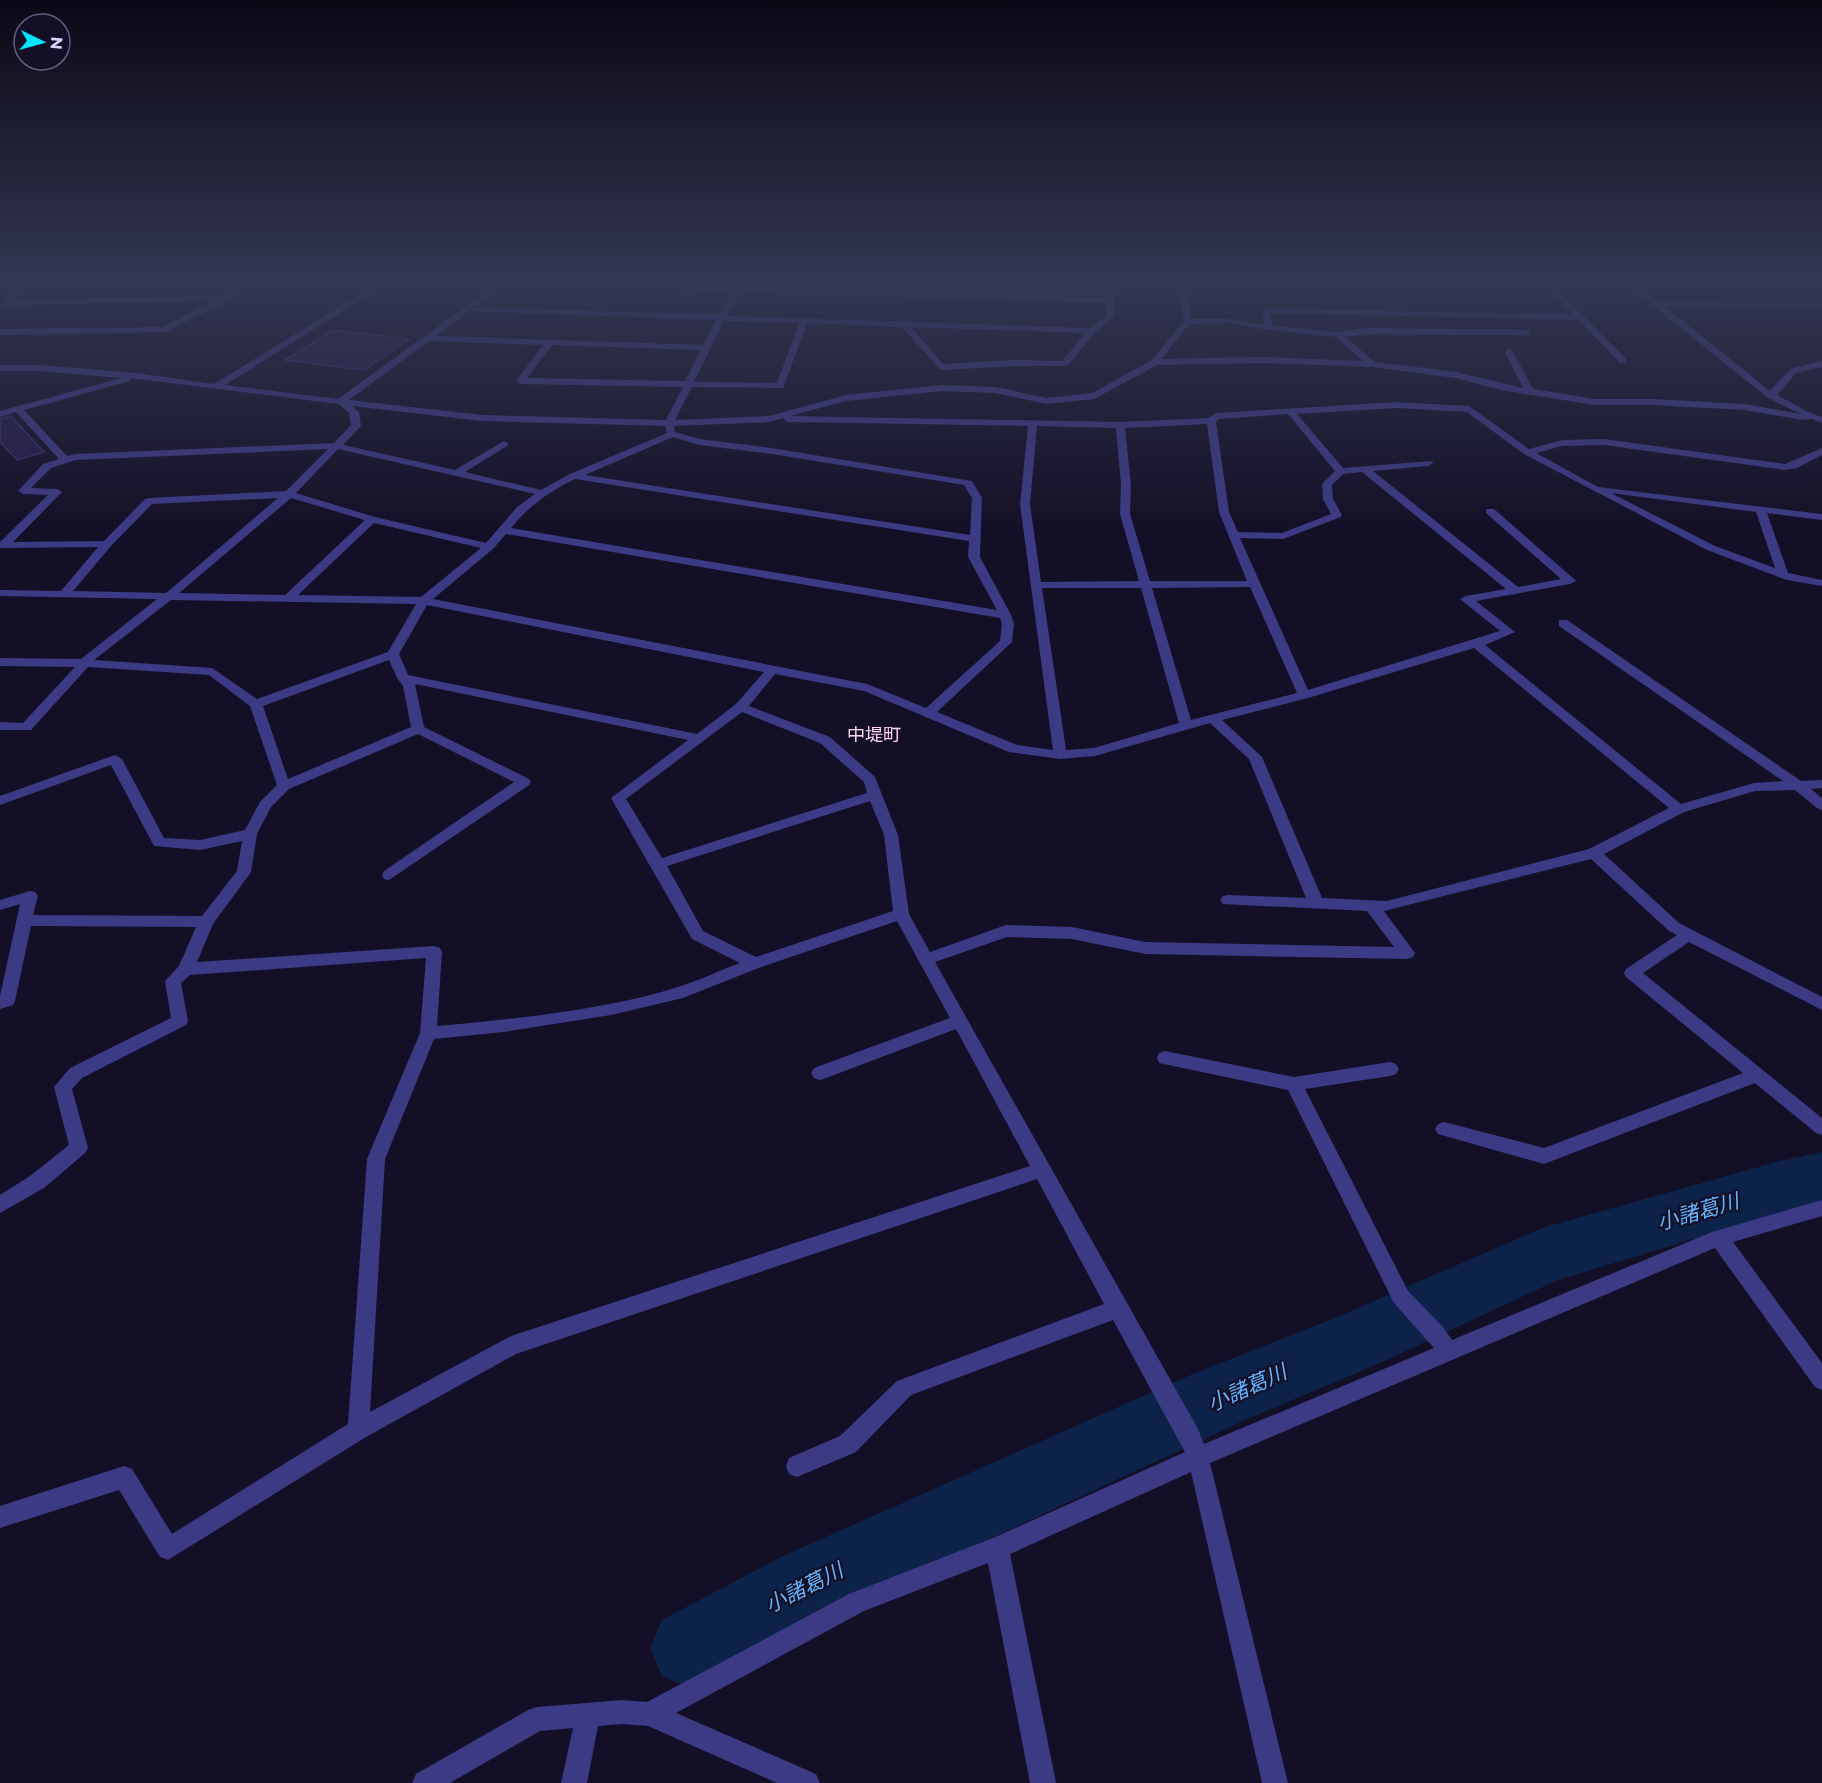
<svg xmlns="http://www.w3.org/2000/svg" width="1822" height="1783" font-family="Montserrat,'Noto Sans JP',sans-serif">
  <rect width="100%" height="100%" fill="#130f26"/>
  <path fill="#12302f" d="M 958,282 L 1103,282 L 1104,295 L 1098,298 L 962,295 L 956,292 Z"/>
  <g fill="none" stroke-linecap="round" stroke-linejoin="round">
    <path fill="#0c2248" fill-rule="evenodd" d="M 1822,1152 L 1822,1204 L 1780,1213 L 1558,1280 L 1378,1364 L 1243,1421 L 837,1610 L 718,1676 L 690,1688 L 662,1676 L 650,1648 L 662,1620 L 783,1556 L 1195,1373 L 1330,1320 L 1545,1227 L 1780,1161 Z"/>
  </g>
  <path fill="#241b47" stroke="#3b2d73" stroke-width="1.5" d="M 333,330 L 409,339 L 364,370 L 285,360 Z
    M 11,416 L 44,452 L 17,460 L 0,442 L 0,419 Z"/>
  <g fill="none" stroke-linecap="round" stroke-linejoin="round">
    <path fill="#3d3a85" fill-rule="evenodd" d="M 29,282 L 38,282 L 16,299 L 224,296 L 241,282 L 249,282 L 230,300 L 165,332 L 0,335 L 0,329 L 163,327 L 216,300 L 2,306 L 4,300 Z
      M 380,282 L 389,282 L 225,385 L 338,399 L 497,284 L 495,282 L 733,287 L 736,282 L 742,282 L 741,287 L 1106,298 L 1106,282 L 1114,282 L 1114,317 L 1095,333 L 1067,366 L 1013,366 L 941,370 L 902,327 L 807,323 L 783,388 L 692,387 L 675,420 L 769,416 L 846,395 L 941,385 L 995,387 L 1047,398 L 1092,393 L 1152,360 L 1183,322 L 1177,282 L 1185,282 L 1191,319 L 1229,319 L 1264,325 L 1262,310 L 1266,308 L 1574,315 L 1549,289 L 1344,284 L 1340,282 L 1544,285 L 1542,282 L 1550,282 L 1626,359 L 1626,363 L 1620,363 L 1579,320 L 1270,313 L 1273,326 L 1338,332 L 1365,328 L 1526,330 L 1529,331 L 1529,335 L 1365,334 L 1345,337 L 1375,362 L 1456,372 L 1523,388 L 1505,352 L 1509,349 L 1513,352 L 1533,389 L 1595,399 L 1653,399 L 1745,404 L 1801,414 L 1768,398 L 1624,282 L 1632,282 L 1658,302 L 1822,303 L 1822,307 L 1664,306 L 1770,391 L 1790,369 L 1822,361 L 1822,367 L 1796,373 L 1777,395 L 1810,413 L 1822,417 L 1822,423 L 1812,419 L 1802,420 L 1745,410 L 1653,405 L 1595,405 L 1501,390 L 1456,378 L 1372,367 L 1263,363 L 1157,365 L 1094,399 L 1047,404 L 995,393 L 941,391 L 846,401 L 790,416 L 1120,422 L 1208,418 L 1216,413 L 1396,402 L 1469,406 L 1529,449 L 1562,440 L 1604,439 L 1785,464 L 1822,448 L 1822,455 L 1797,468 L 1785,470 L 1604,445 L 1562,446 L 1536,453 L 1598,487 L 1822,514 L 1822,520 L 1767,513 L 1788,573 L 1822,580 L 1822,586 L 1787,580 L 1707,550 L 1524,454 L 1467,412 L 1396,408 L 1297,414 L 1343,468 L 1432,461 L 1433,463 L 1428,466 L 1373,471 L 1518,587 L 1561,579 L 1486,513 L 1486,509 L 1494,509 L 1574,579 L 1576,581 L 1570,584 L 1476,601 L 1515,632 L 1485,645 L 1681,804 L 1754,783 L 1783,781 L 1559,626 L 1559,620 L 1567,620 L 1801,781 L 1822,780 L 1822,788 L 1811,789 L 1822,798 L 1822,810 L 1817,808 L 1795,790 L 1755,791 L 1684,812 L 1604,854 L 1679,923 L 1822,997 L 1822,1010 L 1689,942 L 1643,973 L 1822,1118 L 1822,1135 L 1816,1133 L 1755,1083 L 1544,1164 L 1438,1134 L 1435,1129 L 1438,1124 L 1444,1122 L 1544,1148 L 1743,1073 L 1626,977 L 1624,973 L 1626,969 L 1677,935 L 1669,931 L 1591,859 L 1384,911 L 1415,953 L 1413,957 L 1407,959 L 1145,954 L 1072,939 L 1007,937 L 935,962 L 1198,1429 L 1204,1444 L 1434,1348 L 1394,1303 L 1288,1090 L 1159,1063 L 1157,1058 L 1159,1053 L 1165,1051 L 1294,1077 L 1390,1062 L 1396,1064 L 1399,1069 L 1396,1074 L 1390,1076 L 1305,1089 L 1408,1291 L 1443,1327 L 1452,1340 L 1712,1232 L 1822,1200 L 1822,1216 L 1733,1242 L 1822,1363 L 1822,1390 L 1815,1387 L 1715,1248 L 1210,1463 L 1288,1783 L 1262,1783 L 1191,1472 L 1010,1554 L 1056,1783 L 1030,1783 L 988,1563 L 864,1611 L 676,1713 L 816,1774 L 820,1783 L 777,1783 L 648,1726 L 622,1724 L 598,1726 L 587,1783 L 561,1783 L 573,1728 L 540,1731 L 450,1783 L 412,1783 L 416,1774 L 528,1710 L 537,1707 L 622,1700 L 647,1702 L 849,1594 L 993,1538 L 1185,1452 L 1113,1320 L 911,1395 L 856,1452 L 797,1477 L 789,1474 L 786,1466 L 789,1458 L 840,1436 L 897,1381 L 1104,1304 L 1037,1179 L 516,1354 L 366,1437 L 168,1560 L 160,1557 L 119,1490 L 0,1528 L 0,1506 L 124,1466 L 132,1469 L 172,1534 L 348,1424 L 367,1159 L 420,1033 L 426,958 L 190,975 L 181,983 L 188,1021 L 186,1025 L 82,1078 L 72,1089 L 88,1148 L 85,1153 L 44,1188 L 0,1213 L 0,1195 L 30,1176 L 69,1145 L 54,1087 L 70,1068 L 171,1018 L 165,981 L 179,966 L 196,927 L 31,926 L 15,1001 L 13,1005 L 0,1009 L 0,996 L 20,904 L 0,910 L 0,900 L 30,891 L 35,892 L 38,896 L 33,915 L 202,916 L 237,871 L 242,841 L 200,850 L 154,846 L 111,765 L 0,805 L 0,796 L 115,755 L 122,759 L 164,838 L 200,840 L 245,830 L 260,802 L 277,785 L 250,706 L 209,675 L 88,667 L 31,730 L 0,730 L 0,722 L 23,723 L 75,667 L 0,666 L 0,658 L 81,659 L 157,599 L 0,596 L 0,590 L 61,591 L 98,547 L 0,548 L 0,542 L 48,495 L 23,494 L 18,491 L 43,464 L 59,459 L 16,412 L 0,417 L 0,411 L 122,378 L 39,371 L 0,371 L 0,365 L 39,365 L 136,373 L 214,384 ZM 506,285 L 731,292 L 719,315 L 475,307 ZM 739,292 L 1106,303 L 1106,316 L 1090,328 L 727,316 ZM 469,311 L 716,320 L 704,345 L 436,336 ZM 724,321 L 799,323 L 777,383 L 694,382 ZM 1229,323 L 1269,330 L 1336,337 L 1363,361 L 1263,357 L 1162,359 L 1189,324 ZM 911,327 L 1086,333 L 1062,361 L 1013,360 L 943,364 ZM 429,341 L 543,345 L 516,381 L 520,384 L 683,387 L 666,420 L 482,415 L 349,400 ZM 552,345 L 701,350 L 685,381 L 527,378 ZM 131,378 L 339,404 L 349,413 L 351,425 L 334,443 L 75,454 L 67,456 L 24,410 L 130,381 ZM 352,406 L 482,421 L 665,426 L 667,433 L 570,474 L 541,490 L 465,472 L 507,446 L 509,444 L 504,441 L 455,470 L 343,445 L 361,426 L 359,412 ZM 1288,414 L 1335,471 L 1322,484 L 1323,499 L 1331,514 L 1282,533 L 1238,532 L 1229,512 L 1216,422 L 1219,419 ZM 784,418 L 785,421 L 788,422 L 1028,426 L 1020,504 L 1053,750 L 1017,745 L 937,712 L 1012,642 L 1014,624 L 1011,615 L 980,557 L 982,498 L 972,481 L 772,448 L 700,439 L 675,432 L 674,426 L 769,422 ZM 1207,424 L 1219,512 L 1247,581 L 1150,581 L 1130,514 L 1131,485 L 1125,428 ZM 1037,426 L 1116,428 L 1121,485 L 1120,514 L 1139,581 L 1041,582 L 1030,504 ZM 673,437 L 699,445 L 772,454 L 964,485 L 972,498 L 970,535 L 585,475 ZM 328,449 L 286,491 L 149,498 L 145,499 L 104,541 L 13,542 L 62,492 L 57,489 L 31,488 L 51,468 L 76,460 ZM 338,449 L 535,494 L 517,507 L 486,543 L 375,517 L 296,493 ZM 1362,472 L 1506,589 L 1466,596 L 1460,599 L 1500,631 L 1308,690 L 1240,538 L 1283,539 L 1341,517 L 1342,515 L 1333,499 L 1332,485 L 1343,474 ZM 575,479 L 969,541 L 968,557 L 997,610 L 511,528 C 529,506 550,491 575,479 ZM 1611,493 L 1756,512 L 1775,568 L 1715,546 ZM 278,498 L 166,593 L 73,591 L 111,546 L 152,504 ZM 291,498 L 365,520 L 285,595 L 179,593 ZM 374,523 L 481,548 L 421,597 L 298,595 ZM 506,534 L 1000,618 L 1002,624 L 1000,641 L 926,708 L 867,684 L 433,599 L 493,549 ZM 1250,587 L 1297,693 L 1191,720 L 1152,588 ZM 1042,588 L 1141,588 L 1179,723 L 1094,748 L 1066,750 ZM 171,600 L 416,604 L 388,652 L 257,699 L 212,668 L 94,660 ZM 427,605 L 764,672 L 736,704 L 697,734 L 408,675 L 399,654 ZM 1474,648 L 1669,808 L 1589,849 L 1387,901 L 1322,898 L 1262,757 L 1222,720 L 1308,698 ZM 389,660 L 397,678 L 403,686 L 411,727 L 288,779 L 263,706 ZM 775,674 L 864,691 L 1009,752 L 1060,759 L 1095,756 L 1210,723 L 1249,759 L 1306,898 L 1228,895 L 1223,896 L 1220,900 L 1223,904 L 1367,911 L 1394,947 L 1145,942 L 1072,927 L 1006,925 L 930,952 L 909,914 L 898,835 L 875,777 L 830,737 L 749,706 ZM 415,684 L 688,740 L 611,798 L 692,939 L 740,963 C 720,970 701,980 681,986 C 608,1010 513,1019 437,1026 L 442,952 L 440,948 L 434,946 L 197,962 L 213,924 L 251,872 L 257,834 L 271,807 L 289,789 L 418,734 L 514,782 L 384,871 L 382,875 L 384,879 L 389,880 L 529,785 L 531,782 L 529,779 L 424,727 ZM 742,712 L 820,743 L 864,782 L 867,793 L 662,858 L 626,799 ZM 870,801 L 884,835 L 893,911 L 756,957 L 703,931 L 667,866 ZM 897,921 L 950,1018 L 814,1068 L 811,1073 L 814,1078 L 820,1080 L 826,1078 L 956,1029 L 1030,1166 L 511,1336 L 370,1412 L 385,1159 L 434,1039 L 504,1032 L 611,1015 L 683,998 L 761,967 Z"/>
  </g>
  <linearGradient id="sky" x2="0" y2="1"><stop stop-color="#0a0815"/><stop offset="0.53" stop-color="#333752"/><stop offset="1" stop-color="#333752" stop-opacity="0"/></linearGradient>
  <rect width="1822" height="531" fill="url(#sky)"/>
  <g text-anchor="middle" stroke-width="4.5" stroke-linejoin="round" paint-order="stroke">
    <g font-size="18" fill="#ffd6f0" stroke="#130f26">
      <text x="874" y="741">中堤町</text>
    </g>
    <g font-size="21" font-style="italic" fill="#62b6ff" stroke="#130f26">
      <text transform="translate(1698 1212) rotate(-16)" y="7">小諸葛川</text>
      <text transform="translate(1247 1388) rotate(-24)" y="7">小諸葛川</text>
      <text transform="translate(804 1588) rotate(-27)" y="7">小諸葛川</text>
    </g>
  </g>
  <g transform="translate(42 42) rotate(95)"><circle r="28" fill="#130f26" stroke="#625e7d" stroke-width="1.5"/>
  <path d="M0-4.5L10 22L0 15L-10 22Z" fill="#00e5ff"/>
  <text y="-9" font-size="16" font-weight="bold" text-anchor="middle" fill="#d9d4ff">N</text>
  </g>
</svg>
